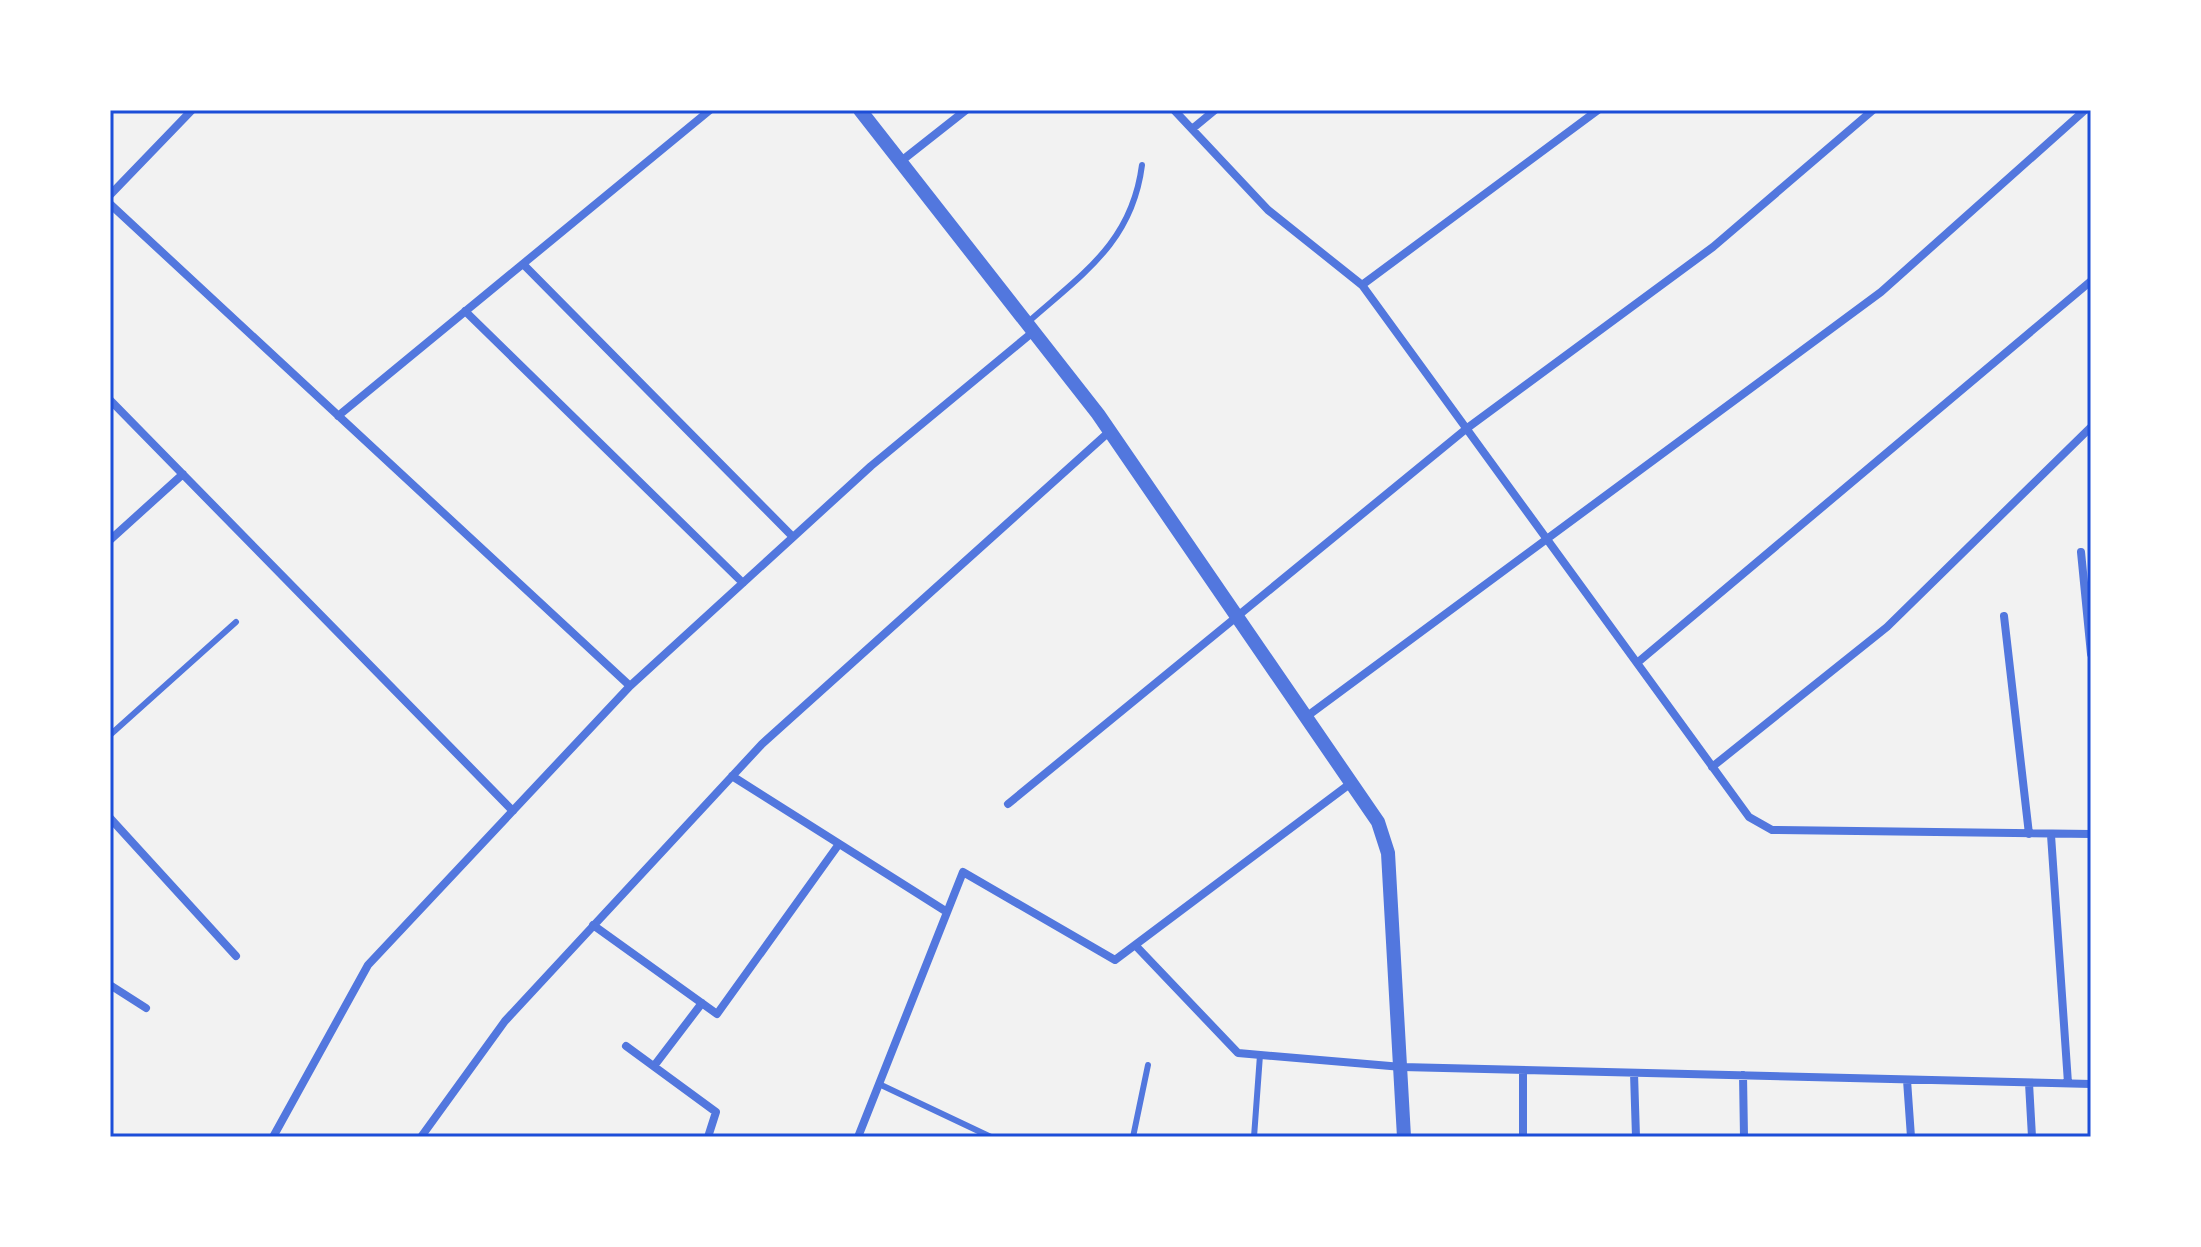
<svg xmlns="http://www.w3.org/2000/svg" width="2201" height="1247" font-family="Montserrat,sans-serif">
  <rect width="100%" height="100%" fill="#f2f2f2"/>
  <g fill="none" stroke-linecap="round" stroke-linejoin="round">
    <path stroke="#5277de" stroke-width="6" d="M 1027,323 C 1082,274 1132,243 1142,165
      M 110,735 L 236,622
      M 879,1084 L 991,1137
      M 1133,1137 L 1148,1065
      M 1254,1137 L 1260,1055"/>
    <path stroke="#5277de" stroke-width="8" d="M 1174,110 L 1268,210 L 1362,285 L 1749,817 L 1772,830 L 2091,834
      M 1192,129 L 1215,110
      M 900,162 L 966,110
      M 110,195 L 192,110
      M 110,204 L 630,686
      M 523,264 L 793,537
      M 1362,285 L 1598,110
      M 465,311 L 743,583
      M 110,400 L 513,811
      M 338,416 L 710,110
      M 110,540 L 183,474
      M 2081,552 L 2091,654
      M 2004,616 L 2029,834
      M 1637,663 L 2091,281
      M 1306,717 L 1881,292 L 2085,110
      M 1712,767 L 1887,627 L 2091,427
      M 732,776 L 947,912
      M 1008,804 L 1466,429 L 1713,247 L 1873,110
      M 110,818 L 236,956
      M 2051,835 L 2068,1083
      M 593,925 L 717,1014 L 839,844
      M 1135,945 L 1238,1053 L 1402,1067 L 2091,1084
      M 110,985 L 146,1008
      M 626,1046 L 716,1112 L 708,1137
      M 654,1066 L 702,1003
      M 1523,1070 L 1523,1137
      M 1634,1073 L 1636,1137
      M 1743,1075 L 1744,1137
      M 1907,1080 L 1911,1137
      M 2029,1083 L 2032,1137
      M 273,1137 L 368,965 L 630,686 L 871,466 L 1033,332
      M 421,1137 L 505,1021 L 762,744 L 1110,431
      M 858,1137 L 963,872 L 1115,960 L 1351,783"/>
    <path stroke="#5277de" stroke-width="14" d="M 860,110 L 1098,414 L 1378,822 L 1388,853 L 1404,1137"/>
  </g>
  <rect width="2201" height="1247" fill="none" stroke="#ffffff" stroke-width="224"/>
  <rect x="112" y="112" width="1977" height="1023" fill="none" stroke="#1d4ed8" stroke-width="3"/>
</svg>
